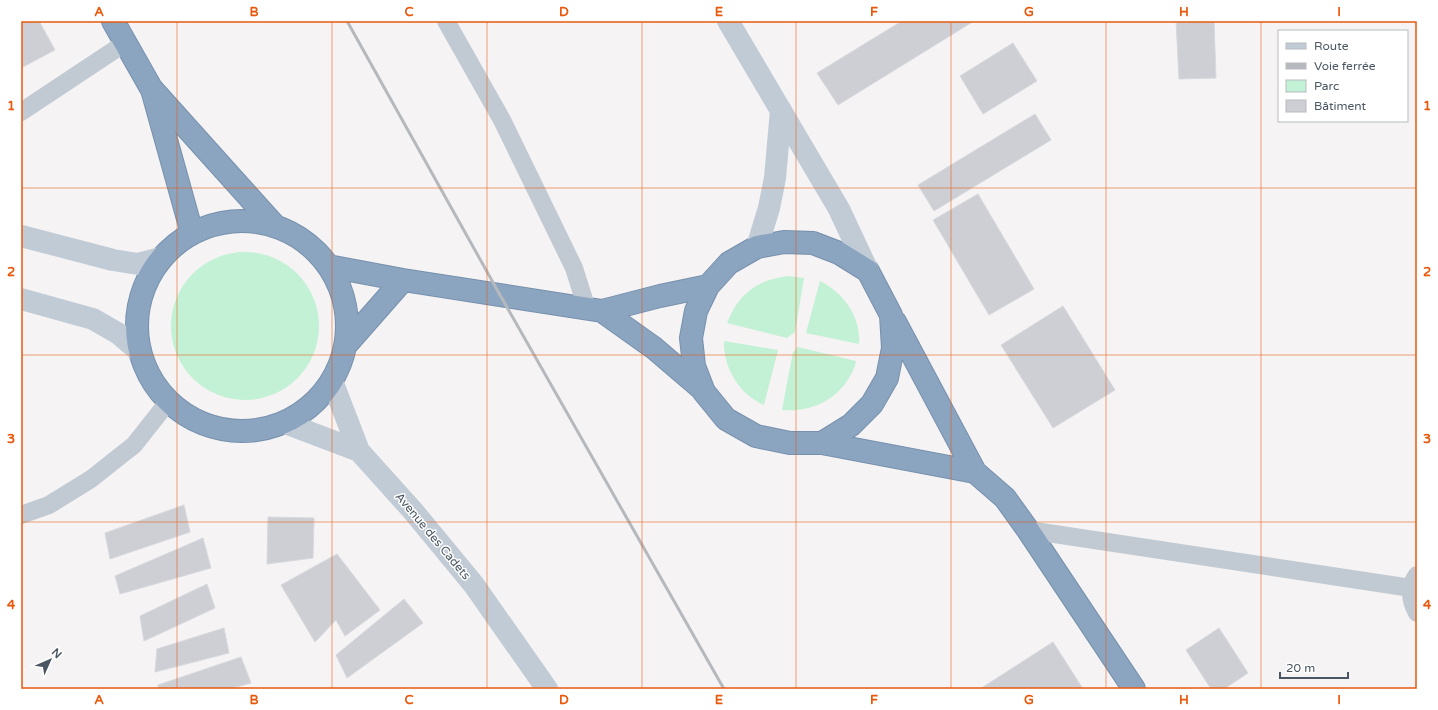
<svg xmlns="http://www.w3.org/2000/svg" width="1438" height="710" font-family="'Varela Round',sans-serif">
  <rect width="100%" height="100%" fill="#f5f3f3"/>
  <path fill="#c3f1d5" d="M171 326a74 74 0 1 1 148 0a74 74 0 1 1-148 0Z
    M 788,276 L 804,278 L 795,332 L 787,338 L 727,323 C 739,293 757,280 788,276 Z
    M 820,281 C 844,293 861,317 859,344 L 806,333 Z
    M 724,341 L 778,350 L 764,405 C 740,395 723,368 724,341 Z
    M 798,347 L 856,361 C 855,368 851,375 847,381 C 832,403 808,412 782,410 L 793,352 Z"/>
  <path fill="#cdcfd5" stroke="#d7d9de" d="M 21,21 L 39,21 L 55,50 L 21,68 Z
    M 902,21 L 974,21 L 838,105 L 817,73 Z
    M 1176,21 L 1214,21 L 1216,78 L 1179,79 Z
    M 1013,43 L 1037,81 L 983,114 L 960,76 Z
    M 1035,114 L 1051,140 L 934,211 L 918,185 Z
    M 978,194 L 1034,289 L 989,315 L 933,220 Z
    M 1063,306 L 1115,390 L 1053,428 L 1001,345 Z
    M 184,505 L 190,532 L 110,559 L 105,533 Z
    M 268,517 L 314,518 L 313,558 L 267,564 Z
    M 203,538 L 211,568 L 120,594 L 115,576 Z
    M 337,554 L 380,610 L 345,636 L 336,620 L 315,642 L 281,585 Z
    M 207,584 L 215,608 L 144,641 L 140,616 Z
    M 404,599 L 423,623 L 347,678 L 336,655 Z
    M 224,628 L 229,653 L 155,672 L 157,649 Z
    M 1219,628 L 1248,673 L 1224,689 L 1211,689 L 1186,650 Z
    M 1053,642 L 1083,689 L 980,689 Z
    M 241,657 L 251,683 L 229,689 L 159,689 L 158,685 Z"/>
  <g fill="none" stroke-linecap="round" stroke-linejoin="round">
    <g stroke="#7690ad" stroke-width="24">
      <path id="highway" d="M 113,21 L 151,88 L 275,226
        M 153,93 L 192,233
        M137 326a105 105 0 1 1 210 0a105 105 0 1 1-210 0Z
        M 784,242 L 813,243 L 839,253 L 868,271 L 891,315 L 893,348 L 887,378 L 872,404 L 851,425 L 822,443 L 790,443 L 756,436 L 726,419 L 704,392 L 694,366 L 691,338 L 696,311 L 708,286 L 729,263 L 757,247 Z
        M 328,266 L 403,280 L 602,311 L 660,296 L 708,286
        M 602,311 L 654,348 L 702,389
        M 895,322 L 975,472 L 1005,498 L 1028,530 L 1134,689
        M 345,346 L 403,280
        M 822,443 L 975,472"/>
    </g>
    <path stroke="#c1cad2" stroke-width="18" d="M 446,21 L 502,120 L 574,268 L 587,309
      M 21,112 L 125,43
      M 21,515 L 49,505 L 91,479 L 134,445 L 168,402
      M 1028,530 L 1411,588
      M 1417,575 C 1408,587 1410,601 1417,613"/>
    <path stroke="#c1cbd6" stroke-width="22" d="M 728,21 L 839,209 L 868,271
      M 21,236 L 113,260 L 138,264 L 161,258
      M 757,247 L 769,208 L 775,178 L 781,110
      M 21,299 L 93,319 L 119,334 L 139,351
      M 332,381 L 359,451
      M 285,423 L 359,451 L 413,511 L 474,585 L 547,689"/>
    <use href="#highway" stroke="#8ba5c1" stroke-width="22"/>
    <path stroke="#b5b8bd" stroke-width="3" d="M 347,21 L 500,295 L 724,689"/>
  </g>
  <path fill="none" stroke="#e8590c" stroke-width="1" stroke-opacity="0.55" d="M 177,21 L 177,689M 332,21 L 332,689M 487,21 L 487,689M 642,21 L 642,689M 796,21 L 796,689M 951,21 L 951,689M 1106,21 L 1106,689M 1261,21 L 1261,689M 21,188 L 1417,188M 21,355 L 1417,355M 21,522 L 1417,522"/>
  <g text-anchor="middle" stroke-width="3" stroke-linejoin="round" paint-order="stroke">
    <g font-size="12" fill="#4a5661" stroke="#fff">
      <text transform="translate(433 536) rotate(50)" y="4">Avenue des Cadets</text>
    </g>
  </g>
  <rect width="1438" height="710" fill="none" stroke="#ffffff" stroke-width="44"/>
  <rect x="1278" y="30" width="130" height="92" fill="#ffffff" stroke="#b7bbc0"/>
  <rect x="1286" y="43" width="20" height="6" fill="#c1cbd6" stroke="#b7bbc0"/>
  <text x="1314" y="50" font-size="12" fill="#4a5661">Route</text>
  <rect x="1286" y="63" width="20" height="6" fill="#b5b8bd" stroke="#b7bbc0"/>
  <text x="1314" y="70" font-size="12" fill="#4a5661">Voie ferrée</text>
  <rect x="1286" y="80" width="20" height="12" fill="#c3f1d5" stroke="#b7bbc0"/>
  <text x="1314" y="90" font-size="12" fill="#4a5661">Parc</text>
  <rect x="1286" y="100" width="20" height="12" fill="#cdcfd5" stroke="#b7bbc0"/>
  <text x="1314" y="110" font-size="12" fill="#4a5661">Bâtiment</text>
  <g transform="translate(50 660) rotate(45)" stroke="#ffffff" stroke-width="3" paint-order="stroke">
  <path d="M0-3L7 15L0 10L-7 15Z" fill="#4a5661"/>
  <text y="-6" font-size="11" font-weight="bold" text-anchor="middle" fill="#4a5661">N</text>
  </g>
  <path d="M1280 672v6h68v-6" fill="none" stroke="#4a5661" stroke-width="2"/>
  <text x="1286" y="672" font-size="12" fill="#4a5661" stroke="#ffffff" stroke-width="3" paint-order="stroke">20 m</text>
  <rect x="22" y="22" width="1394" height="666" fill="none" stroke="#e8590c" stroke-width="1.5"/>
  <g font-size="13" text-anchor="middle" font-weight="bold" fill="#e8590c">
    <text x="99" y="16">A</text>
    <text x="254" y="16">B</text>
    <text x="409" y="16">C</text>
    <text x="564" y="16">D</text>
    <text x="719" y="16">E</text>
    <text x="874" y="16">F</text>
    <text x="1029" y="16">G</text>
    <text x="1184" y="16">H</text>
    <text x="1339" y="16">I</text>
    <text x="11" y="110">1</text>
    <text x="1427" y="110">1</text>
    <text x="11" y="276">2</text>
    <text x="1427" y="276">2</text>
    <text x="11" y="443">3</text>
    <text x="1427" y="443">3</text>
    <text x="11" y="609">4</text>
    <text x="1427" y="609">4</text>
    <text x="99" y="704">A</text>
    <text x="254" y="704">B</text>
    <text x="409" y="704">C</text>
    <text x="564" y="704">D</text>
    <text x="719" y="704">E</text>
    <text x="874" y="704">F</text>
    <text x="1029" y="704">G</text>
    <text x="1184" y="704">H</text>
    <text x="1339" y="704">I</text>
  </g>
</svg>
